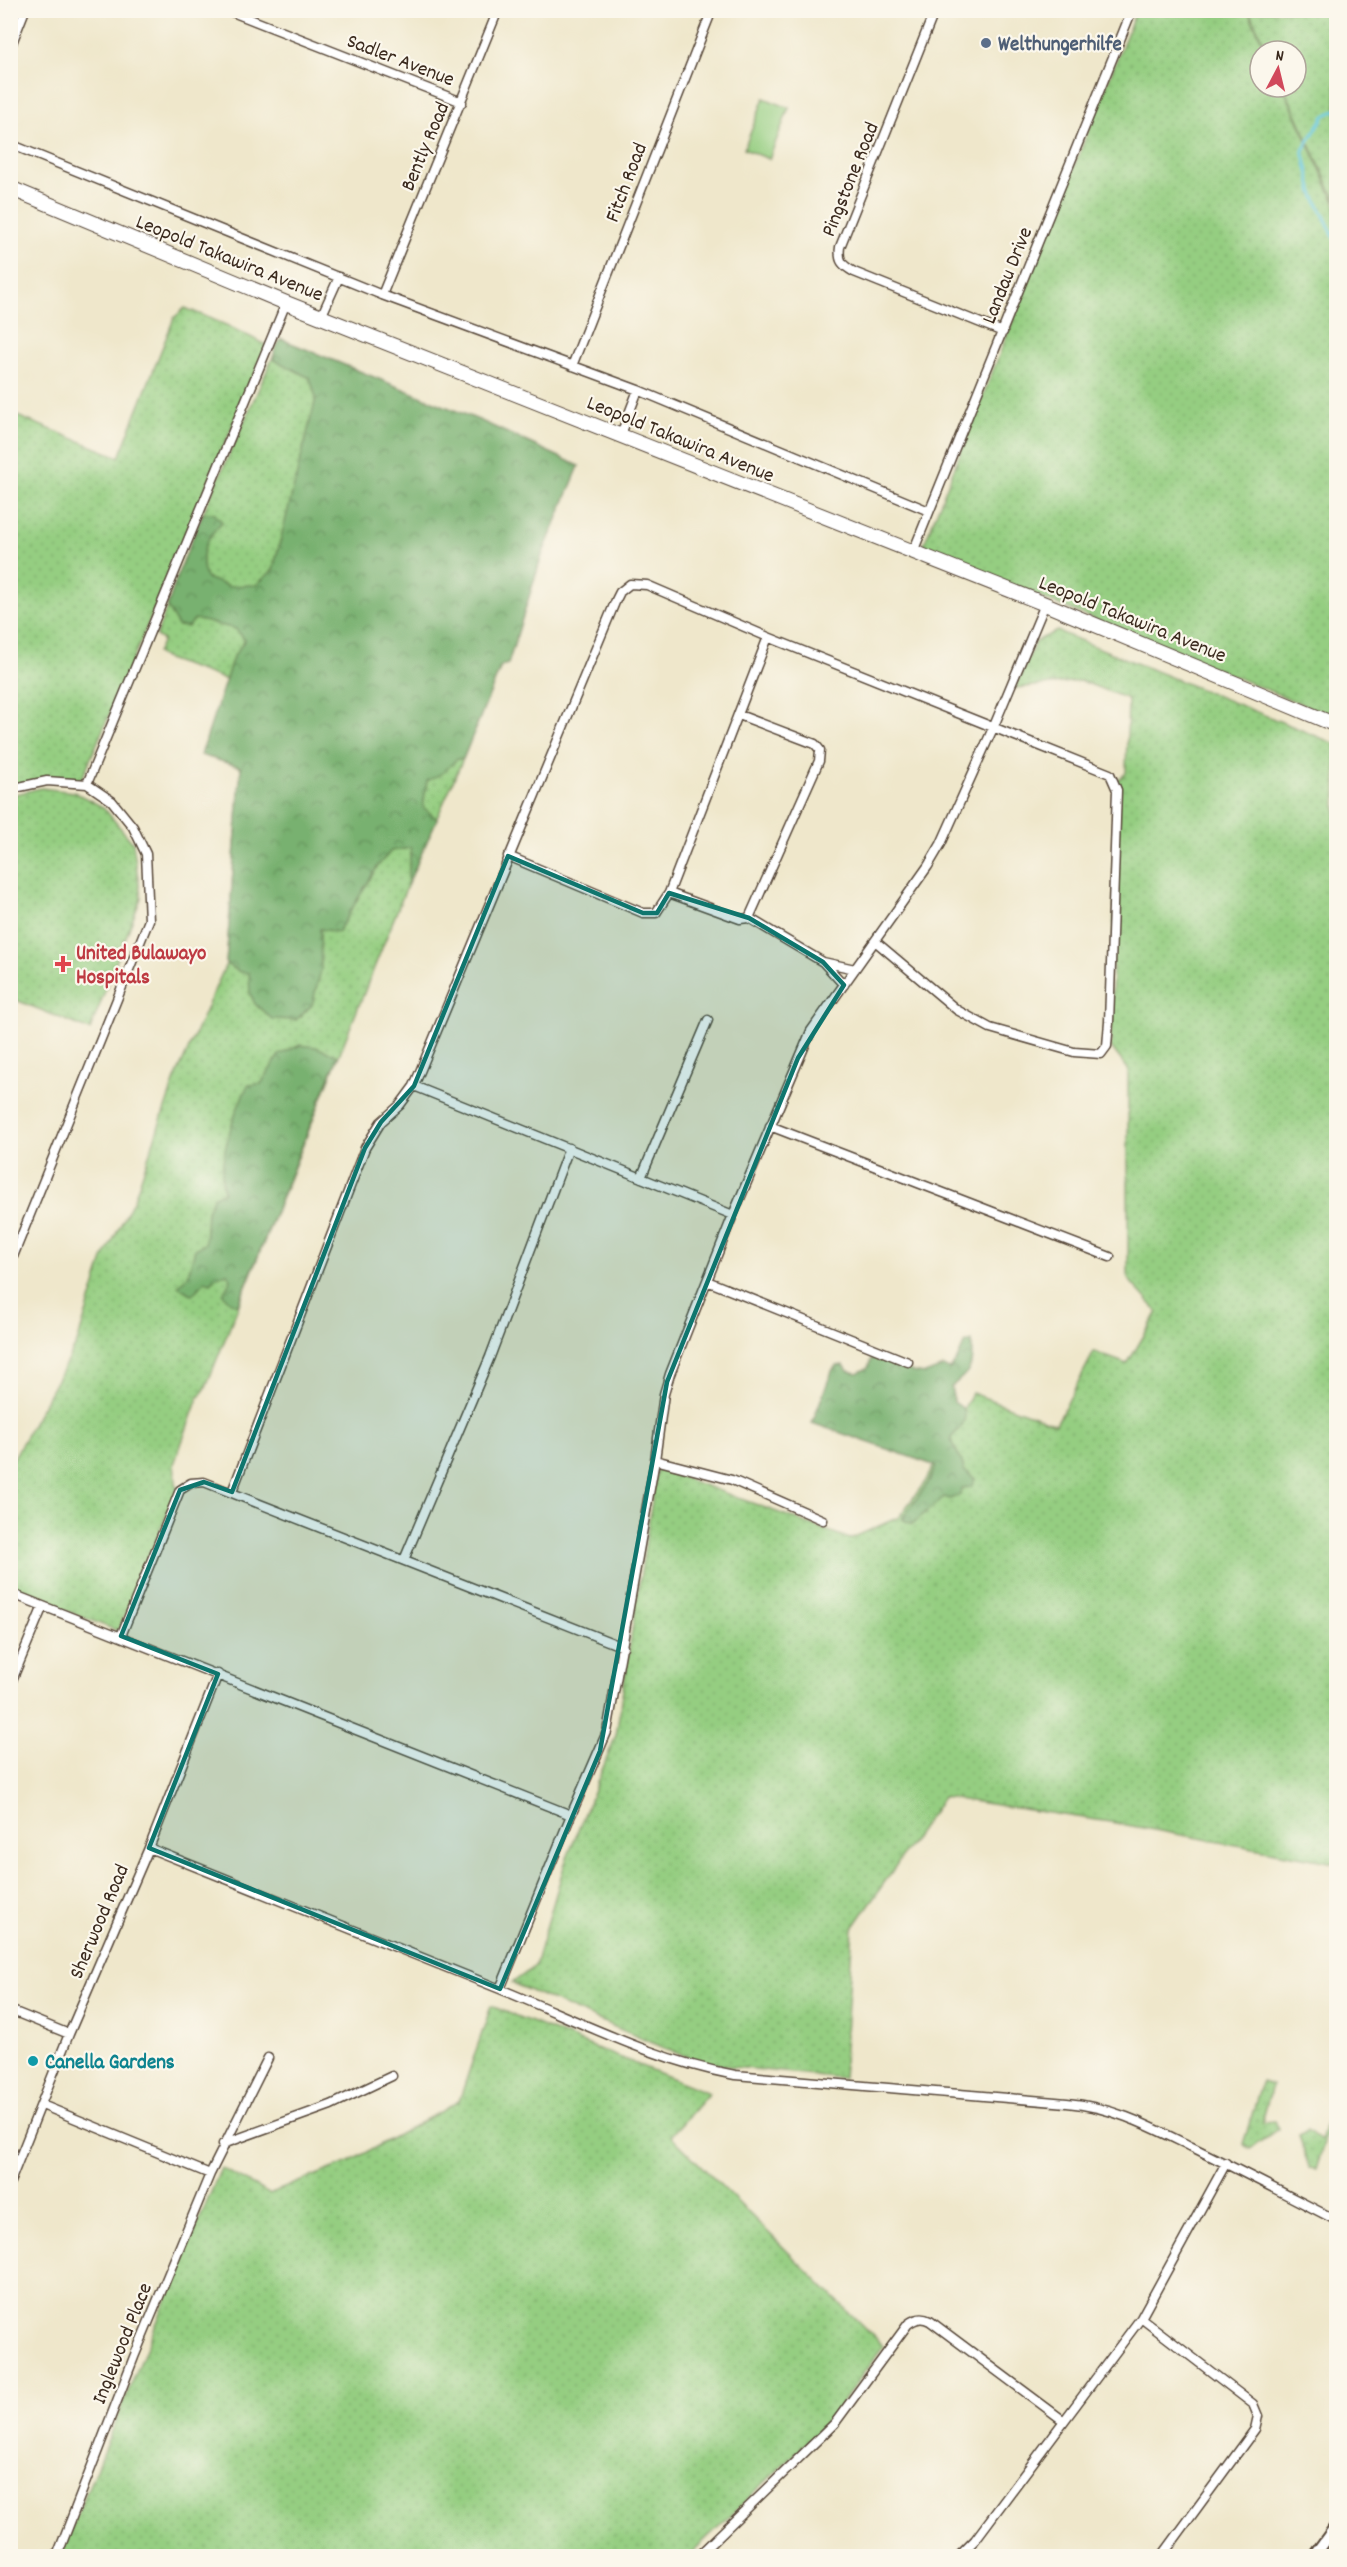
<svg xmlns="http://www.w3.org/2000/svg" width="1347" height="2567" font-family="Dekko,sans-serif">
  <defs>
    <pattern id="grass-dots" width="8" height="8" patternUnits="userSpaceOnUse" patternTransform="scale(1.5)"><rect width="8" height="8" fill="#95ce81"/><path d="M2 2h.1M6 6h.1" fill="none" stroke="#81b16f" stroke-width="1.8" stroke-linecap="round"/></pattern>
    <pattern id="forest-crowns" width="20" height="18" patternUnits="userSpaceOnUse" patternTransform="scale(1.5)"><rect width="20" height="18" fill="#78b16f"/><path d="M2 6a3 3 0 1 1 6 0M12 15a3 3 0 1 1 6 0" fill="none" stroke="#64905b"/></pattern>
  </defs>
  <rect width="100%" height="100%" fill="#fbf7ec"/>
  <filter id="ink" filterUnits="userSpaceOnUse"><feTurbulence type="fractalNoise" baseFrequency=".0167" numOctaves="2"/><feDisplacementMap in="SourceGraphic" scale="12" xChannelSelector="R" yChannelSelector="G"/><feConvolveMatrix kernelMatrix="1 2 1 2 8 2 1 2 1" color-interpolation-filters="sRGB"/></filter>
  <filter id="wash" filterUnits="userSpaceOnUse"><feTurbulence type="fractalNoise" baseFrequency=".008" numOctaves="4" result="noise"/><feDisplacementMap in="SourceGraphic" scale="24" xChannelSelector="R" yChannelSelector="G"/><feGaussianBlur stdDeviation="1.35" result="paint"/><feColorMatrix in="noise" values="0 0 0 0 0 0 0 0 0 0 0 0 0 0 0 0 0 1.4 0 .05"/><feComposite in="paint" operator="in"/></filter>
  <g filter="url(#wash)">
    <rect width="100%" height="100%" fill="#efe7cb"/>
    <path fill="url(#grass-dots)" stroke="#687c50" stroke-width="1.5" d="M 1136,11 L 1248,11 L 1266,51 L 1260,51 L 1260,87 L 1283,87 L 1336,205 L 1336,718 L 922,549 Z
      M 1249,11 L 1336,11 L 1336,201 L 1284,87 L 1296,87 L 1296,51 L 1268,51 Z
      M 185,308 L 226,325 L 267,345 L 81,781 L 47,778 L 11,786 L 10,413 L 119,457 L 174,318 Z
      M 281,339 L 481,421 L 579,466 L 542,555 L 508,664 L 501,666 L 463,759 L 407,886 L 205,1389 L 198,1398 L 174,1464 L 177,1490 L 118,1631 L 11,1589 L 10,1465 L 77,1343 L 103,1259 L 134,1199 L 175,1079 L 226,964 L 241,767 L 201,755 L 227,680 L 164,658 L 157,653 L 163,640 L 156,636 L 203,513 Z
      M 1057,631 L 1336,744 L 1336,1863 L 1110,1822 L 943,1797 L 853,1928 L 843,2078 L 733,2067 L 704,2062 L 673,2052 L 512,1983 L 535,1966 L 565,1863 L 616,1735 L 657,1468 L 850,1539 L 899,1517 L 925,1482 L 972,1393 L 1056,1424 L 1094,1352 L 1127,1364 L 1158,1312 L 1128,1279 L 1128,1069 L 1111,1047 L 1117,781 L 1126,773 L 1128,699 L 1081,681 L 1015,688 L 1036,641 Z
      M 41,788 L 74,792 L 103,807 L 133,843 L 141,898 L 90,1030 L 11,998 L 11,795 Z
      M 491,2006 L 709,2093 L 671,2136 L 883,2346 L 830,2420 L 688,2556 L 60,2556 L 221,2168 L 269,2194 L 349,2162 L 459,2101 Z
      M 1262,2082 L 1272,2085 L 1262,2123 L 1275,2122 L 1279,2128 L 1250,2149 L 1243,2144 Z
      M 1336,2103 L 1316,2169 L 1309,2168 L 1299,2135 L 1307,2130 L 1321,2141 L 1331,2104 Z"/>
    <path fill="url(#forest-crowns)" stroke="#5a6e46" stroke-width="1.5" d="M 281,339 L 481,421 L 579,466 L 542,555 L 508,664 L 501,666 L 463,759 L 457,759 L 443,773 L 427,781 L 423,807 L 437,819 L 407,886 L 411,848 L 391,851 L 377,867 L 338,932 L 320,929 L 321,970 L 312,1005 L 296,1020 L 272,1019 L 255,1004 L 250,993 L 249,973 L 240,972 L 226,964 L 241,767 L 201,755 L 233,657 L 245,640 L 236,629 L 195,619 L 188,627 L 178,626 L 167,607 L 179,571 L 203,513 L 214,513 L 222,522 C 205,539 198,555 206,578 L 228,586 L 256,585 L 273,570 L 316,398 L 310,378 L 273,359 L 275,349 Z
      M 300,1045 L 316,1047 L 338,1056 L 238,1305 L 229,1301 L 223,1294 L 231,1279 L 227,1273 L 215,1278 L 211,1283 L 205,1281 L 192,1295 L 178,1286 L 188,1276 L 195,1249 L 205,1244 L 207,1211 L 214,1196 L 224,1192 C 216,1164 235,1110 248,1085 L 261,1084 L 279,1055 Z
      M 972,1341 C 972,1369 973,1369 951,1387 L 954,1402 L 964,1409 C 968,1422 959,1429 951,1438 C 952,1450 961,1452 964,1470 L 975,1479 L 971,1487 L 962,1488 L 960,1495 L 950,1499 L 944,1497 L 912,1524 L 902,1519 L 928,1483 L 936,1466 L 812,1423 L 832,1371 L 836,1366 L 844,1365 L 848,1371 L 857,1373 L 868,1368 L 871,1359 L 886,1359 L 913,1372 L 925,1374 L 943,1367 L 950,1369 L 957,1360 L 964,1344 Z"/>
    <path fill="#95ce81" stroke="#687c50" stroke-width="1.5" d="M 764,98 L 789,108 L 769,159 L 744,149 Z"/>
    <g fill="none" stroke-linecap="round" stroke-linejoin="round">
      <path stroke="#62c8df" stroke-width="3" d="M 1336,110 L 1324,116 L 1303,150 L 1313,193 L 1336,241"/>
    </g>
  </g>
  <g filter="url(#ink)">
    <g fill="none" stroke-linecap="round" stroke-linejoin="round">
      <g stroke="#564638" stroke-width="11">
        <path id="minor" d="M 227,10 L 462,102
          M 935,10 L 840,247 C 838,261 842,265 854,272 L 1003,332
          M 10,48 L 25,10
          M 10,144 L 382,295 L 638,390 L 929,511
          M 382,295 L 498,10
          M 321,317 L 339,277
          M 572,366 L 712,10
          M 620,437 L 638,390
          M 913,552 L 1132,10
          M 87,784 L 286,303
          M 10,789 L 47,781 L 87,784 L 112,801 L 133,827 L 146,854 L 149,920 L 10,1264
          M 508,856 L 643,913 L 656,913 L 669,893 L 768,637
          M 669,893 L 740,919 L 749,918 L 819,761 L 820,750 L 815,744 L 739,715
          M 749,918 L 823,962 L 855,969
          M 823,962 L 844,985
          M 414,1086 L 733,1215
          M 770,1126 L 1110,1257
          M 641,1178 L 708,1020
          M 707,1281 L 908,1362
          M 655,1460 L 732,1480 L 823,1520
          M 232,1492 L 365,1148 L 381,1122 L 400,1105 L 414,1086 L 616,600 L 620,592 L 630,584 L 647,585 L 768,637 L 1110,774 L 1117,790 L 1109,1022 L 1107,1046 L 1101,1054 L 1074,1052 L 990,1028 L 957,1010 L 875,941
          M 404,1560 L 490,1357 L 569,1148
          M 10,1593 L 571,1815 L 500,1989 L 149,1848
          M 121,1636 L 180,1490 L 191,1483 L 204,1482 L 623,1647
          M 10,1685 L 43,1606
          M 571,1815 L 607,1732 L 655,1460 L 664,1394 L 670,1374 L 733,1215 L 811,1031 L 928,866 L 941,844 L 994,726 L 1045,604
          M 500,1989 C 577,2020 653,2060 735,2075 L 1067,2103 C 1114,2107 1151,2127 1192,2147 C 1241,2171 1289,2196 1336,2220
          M 10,2010 L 69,2034
          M 42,2105 L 210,2174
          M 223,2144 L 331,2105 L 392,2076
          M 10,2182 L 69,2034 L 149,1848 L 218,1674
          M 1141,2318 L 1253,2404 L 1258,2416 L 1255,2429 L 1162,2556
          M 57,2556 L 134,2357 L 210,2174 L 268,2058
          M 698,2556 L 835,2423 L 908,2324 C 916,2318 922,2317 930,2321 L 1064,2421
          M 959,2556 L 975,2540 L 1141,2318 L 1226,2163"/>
      </g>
      <g stroke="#564638" stroke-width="14">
        <path id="secondary" d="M 1314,2556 L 1336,2526"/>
      </g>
      <g stroke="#564638" stroke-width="16">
        <path id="trunk" d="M 10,188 L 286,303 L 1045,604 L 1336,725"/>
      </g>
      <use href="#minor" stroke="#fff" stroke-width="8"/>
      <use href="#secondary" stroke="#fff" stroke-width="10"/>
      <use href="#trunk" stroke="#fff" stroke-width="14"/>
    </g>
  </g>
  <path fill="#0f766e" fill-opacity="0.2" stroke="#0f766e" stroke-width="4.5" stroke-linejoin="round" d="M 508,856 L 643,913 L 657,913 L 669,893 L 749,918 L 823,962 L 844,985 L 798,1058 L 667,1382 L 600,1751 L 500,1989 L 149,1848 L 218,1674 L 121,1636 L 180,1490 L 204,1482 L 232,1492 L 365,1148 L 381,1122 L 414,1086 Z"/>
  <circle fill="#5c6f8a" stroke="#fbf7ec" stroke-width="2" cx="986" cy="43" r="6"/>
  <path fill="#e0444e" stroke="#fbf7ec" stroke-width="2" d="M60 955h6v6h6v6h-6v6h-6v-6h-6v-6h6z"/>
  <circle fill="#0f9aa8" stroke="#fbf7ec" stroke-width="2" cx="33" cy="2061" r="6"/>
  <g text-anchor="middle" stroke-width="4.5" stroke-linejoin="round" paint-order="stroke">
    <g font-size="21" font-weight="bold" fill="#4e5e75" stroke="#fbf7ec" text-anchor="start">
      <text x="998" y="50">Welthungerhilfe</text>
    </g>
    <g font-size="21" fill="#3b2a1e" stroke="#fbf7ec">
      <text transform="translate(401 59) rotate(21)" y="7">Sadler Avenue</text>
      <text transform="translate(424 146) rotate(-67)" y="7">Bently Road</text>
      <text transform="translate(849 179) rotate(-68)" y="7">Pingstone Road</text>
      <text transform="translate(625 182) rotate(-69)" y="7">Fitch Road</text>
      <text transform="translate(230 257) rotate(22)" y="7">Leopold Takawira Avenue</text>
      <text transform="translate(1006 275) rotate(-68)" y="7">Landau Drive</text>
      <text transform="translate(681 438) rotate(22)" y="7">Leopold Takawira Avenue</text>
      <text transform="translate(1133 618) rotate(22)" y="7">Leopold Takawira Avenue</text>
      <text transform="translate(98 1921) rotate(-67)" y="7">Sherwood Road</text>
      <text transform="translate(121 2343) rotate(-68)" y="7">Inglewood Place</text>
    </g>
    <g font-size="21" font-weight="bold" fill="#be3a42" stroke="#fbf7ec" text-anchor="start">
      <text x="76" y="959">United Bulawayo<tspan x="76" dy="24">Hospitals</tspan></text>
    </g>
    <g font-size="21" font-weight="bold" fill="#0d838f" stroke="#fbf7ec" text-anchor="start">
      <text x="45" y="2068">Canella Gardens</text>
    </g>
  </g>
  <rect width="1347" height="2567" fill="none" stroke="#fbf7ec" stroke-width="36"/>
  <g transform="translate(1278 69) rotate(7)"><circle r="28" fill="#fbf7ec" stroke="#aea59a" stroke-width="1.5"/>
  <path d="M0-4.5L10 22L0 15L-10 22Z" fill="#d1495b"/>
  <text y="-9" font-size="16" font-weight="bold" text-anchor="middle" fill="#3b2a1e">N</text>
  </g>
</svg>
